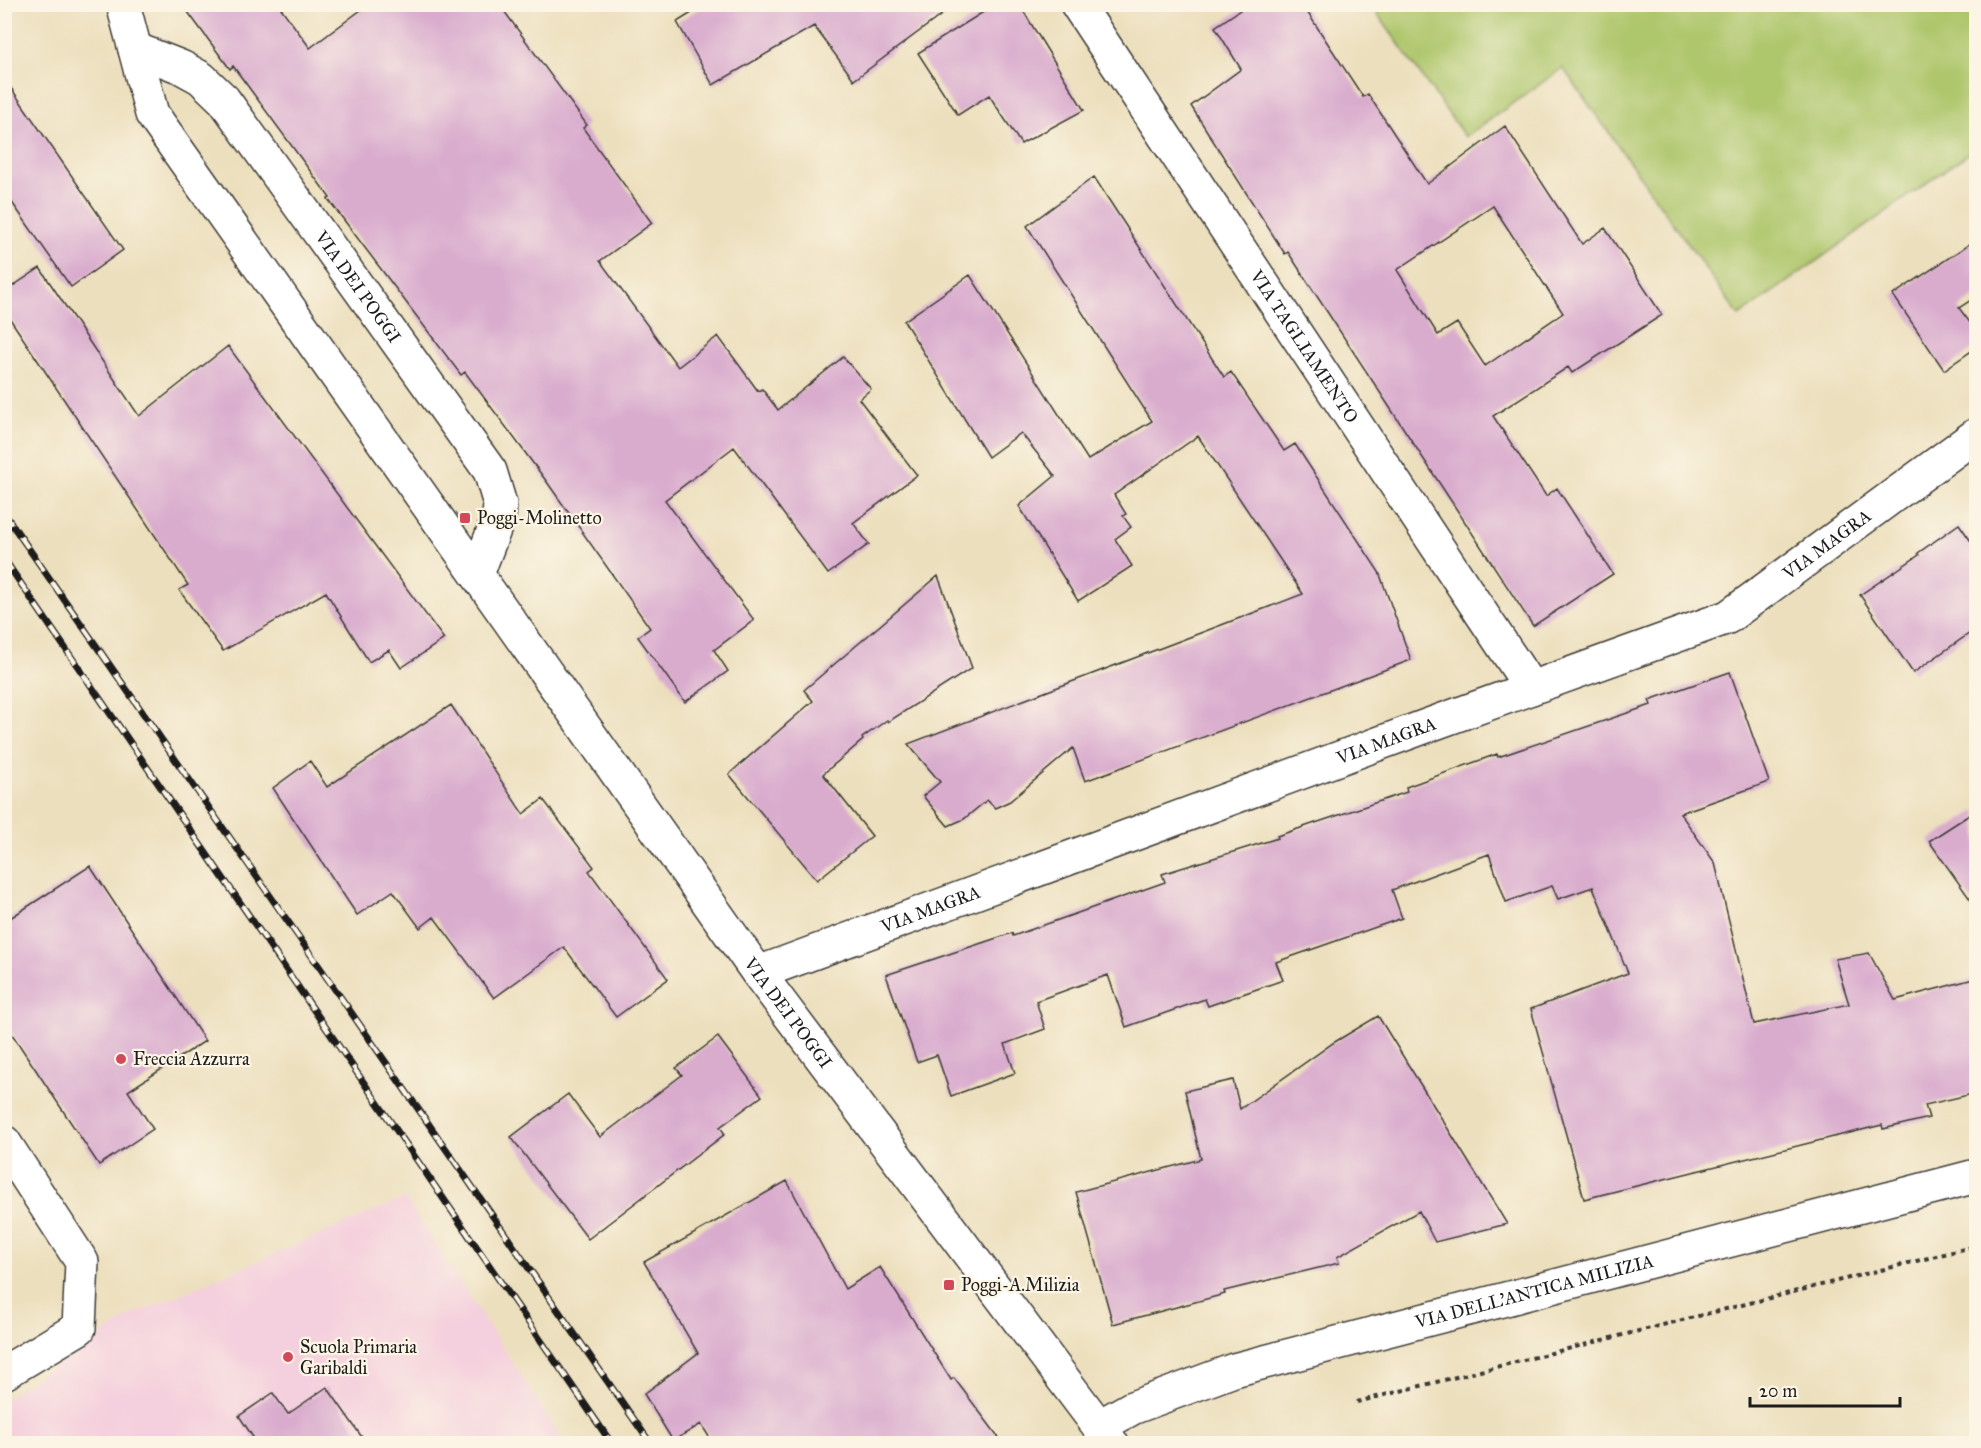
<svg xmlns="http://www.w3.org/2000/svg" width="1981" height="1448" font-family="'IM FELL Great Primer',serif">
  <rect width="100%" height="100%" fill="#fcf5e5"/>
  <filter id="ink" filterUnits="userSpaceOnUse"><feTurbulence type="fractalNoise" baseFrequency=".0167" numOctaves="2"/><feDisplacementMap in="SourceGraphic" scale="12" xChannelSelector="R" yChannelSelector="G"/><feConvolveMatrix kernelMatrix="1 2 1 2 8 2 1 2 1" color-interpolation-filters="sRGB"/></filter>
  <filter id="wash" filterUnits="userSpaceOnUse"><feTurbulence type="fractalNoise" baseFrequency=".008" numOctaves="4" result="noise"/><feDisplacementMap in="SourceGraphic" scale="24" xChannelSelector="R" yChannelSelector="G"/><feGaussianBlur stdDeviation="1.35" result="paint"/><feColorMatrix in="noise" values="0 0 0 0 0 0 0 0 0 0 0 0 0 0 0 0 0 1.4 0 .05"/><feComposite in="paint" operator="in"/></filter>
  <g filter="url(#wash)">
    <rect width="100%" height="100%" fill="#ecdfbd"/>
    <path fill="#f4cfdd" d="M 405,1198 L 565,1443 L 5,1444 L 5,1398 L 132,1315 Z"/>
    <path fill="#aec66c" stroke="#657144" stroke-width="1.5" d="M 1371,5 L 1976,5 L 1976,148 L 1739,316 L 1563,68 L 1465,137 Z"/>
    <g id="blocks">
      <path fill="#d9acce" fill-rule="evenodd" d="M 182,4 L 278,4 L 310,48 L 369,4 L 499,4 L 587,125 L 583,128 L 652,223 L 600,261 L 678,367 L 718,336 L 758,391 L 762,389 L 778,410 L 843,357 L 871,389 L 859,399 L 917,475 L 853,523 L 869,544 L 828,574 L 734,447 L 665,500 L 754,620 L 714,650 L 728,671 L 685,702 L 638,637 L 650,628 L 547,482 L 465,372 L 461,375 L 328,199 L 330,198 L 233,66 L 230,69 Z
        M 706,4 L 956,4 L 854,80 L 814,26 L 713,85 L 677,22 Z
        M 996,4 L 1019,4 L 1084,110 L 1021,144 L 989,95 L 958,115 L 918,53 Z
        M 1249,4 L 1302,4 L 1363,97 L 1368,94 L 1427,184 L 1505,126 L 1582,244 L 1605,228 L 1662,315 L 1572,373 L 1568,367 L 1493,416 L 1546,496 L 1557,488 L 1613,574 L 1533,626 L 1288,252 L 1285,254 L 1191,106 L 1241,69 L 1215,27 ZM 1493,206 L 1563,313 L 1485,366 L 1457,323 L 1438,335 L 1397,270 Z
        M 4,78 L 123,250 L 71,287 L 4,191 Z
        M 1094,177 L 1224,377 L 1231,372 L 1284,451 L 1295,444 L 1379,572 L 1411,660 L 1085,781 L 1073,748 L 1010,801 L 995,808 L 987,800 L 964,819 L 948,826 L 923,796 L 940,782 L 908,744 L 1303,594 L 1198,436 L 1114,495 L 1126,514 L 1123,516 L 1131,527 L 1115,539 L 1132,566 L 1078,601 L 1019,506 L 1055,476 L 1021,433 L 988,457 L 904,321 L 970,275 L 1088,460 L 1152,421 L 1027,226 Z
        M 1977,239 L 1977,296 L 1959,308 L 1977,332 L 1977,347 L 1944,370 L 1893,295 Z
        M 40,268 L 139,416 L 228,346 L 444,639 L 401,668 L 389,650 L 369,662 L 326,592 L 223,651 L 179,590 L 188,585 L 4,310 L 4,292 Z
        M 1959,524 L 1977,550 L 1977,628 L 1913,673 L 1860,595 L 1919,555 L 1918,553 Z
        M 938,576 L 972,668 L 888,722 L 887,720 L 862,738 L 863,740 L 823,774 L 872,836 L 817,880 L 729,774 L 813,701 L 804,690 Z
        M 1730,672 L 1769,782 L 1680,813 L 1715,863 L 1754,1024 L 1849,1004 L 1835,959 L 1869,953 L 1895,1000 L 1977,978 L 1977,1093 L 1925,1105 L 1929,1118 L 1883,1129 L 1882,1125 L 1584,1199 L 1531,1009 L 1628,973 L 1593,887 L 1558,899 L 1552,886 L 1506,902 L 1489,854 L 1392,890 L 1402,918 L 1276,962 L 1283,980 L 1208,1006 L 1205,999 L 1126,1027 L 1108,975 L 1036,1001 L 1045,1029 L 1005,1044 L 1015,1073 L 951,1096 L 937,1055 L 917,1062 L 886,975 L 1012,933 L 1013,936 L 1165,882 L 1162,874 L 1278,838 L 1277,836 L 1407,792 L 1406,787 L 1497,754 L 1498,757 L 1651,705 L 1649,700 Z
        M 451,705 L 523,814 L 543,799 L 594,867 L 589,871 L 668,979 L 616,1017 L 564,947 L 494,998 L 434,917 L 420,928 L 393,891 L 357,915 L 273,788 L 310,761 L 327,787 Z
        M 1977,810 L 1977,909 L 1929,841 Z
        M 90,866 L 205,1041 L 128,1091 L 153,1129 L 99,1165 L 4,1022 L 4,922 Z
        M 1378,1016 L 1507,1224 L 1435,1242 L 1419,1211 L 1337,1257 L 1339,1263 L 1224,1291 L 1225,1294 L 1113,1324 L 1076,1192 L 1201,1159 L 1185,1091 L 1233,1080 L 1240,1109 L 1333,1043 Z
        M 718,1037 L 762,1096 L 720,1127 L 725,1134 L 588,1239 L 511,1137 L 568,1094 L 600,1137 L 682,1075 L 676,1068 Z
        M 787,1181 L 845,1289 L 880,1267 L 951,1380 L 954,1378 L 1003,1443 L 713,1443 L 701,1424 L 673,1441 L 644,1394 L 698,1353 L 644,1262 Z
        M 327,1387 L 366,1443 L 244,1443 L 253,1437 L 239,1416 L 273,1393 L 288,1414 Z"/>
    </g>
  </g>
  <g filter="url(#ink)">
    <use href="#blocks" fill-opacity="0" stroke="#3b3934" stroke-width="1.5"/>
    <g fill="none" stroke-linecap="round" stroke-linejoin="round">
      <g stroke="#3b3934" stroke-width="36">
        <g id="minor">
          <path id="s1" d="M 123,4 L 152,114 L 758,973 L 1112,1444"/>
          <path id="s2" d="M 1077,4 L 1531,688"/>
          <path id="s3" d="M 135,49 L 181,67 L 201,78 L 224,100 L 490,471 L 500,504 L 499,517 L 477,574"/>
          <path id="s4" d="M 758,973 L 1429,725 L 1728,617 L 1976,435"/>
          <path d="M 4,1142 L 82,1262 L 79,1328 L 4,1373"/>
          <path id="s5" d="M 1100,1426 L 1132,1408 L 1234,1370 L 1976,1176"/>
        </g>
      </g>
      <path stroke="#3b3934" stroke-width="4" stroke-dasharray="4.5 4.5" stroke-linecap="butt" d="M 1357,1402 L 1976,1246"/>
      <use href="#minor" stroke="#fff" stroke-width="33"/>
      <g stroke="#1c1c1c" stroke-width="7">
        <path id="rail" d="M 4,513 L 651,1444
          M 4,559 L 612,1444"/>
      </g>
      <use href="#rail" stroke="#fcf5e5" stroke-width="4.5" stroke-dasharray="14" stroke-linecap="butt"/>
    </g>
  </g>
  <g fill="#d1495b" stroke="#fcf5e5" stroke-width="2">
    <rect x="459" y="512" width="12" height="12" rx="3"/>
    <circle cx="121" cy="1059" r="6"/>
    <rect x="943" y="1279" width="12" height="12" rx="3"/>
    <circle cx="288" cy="1357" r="6"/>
  </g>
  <g text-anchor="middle" stroke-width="4.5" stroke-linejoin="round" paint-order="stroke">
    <g font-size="18" fill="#1c1c1c" stroke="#fcf5e5">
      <text dy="6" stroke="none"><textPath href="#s3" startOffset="334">VIA DEI POGGI</textPath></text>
      <text dy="6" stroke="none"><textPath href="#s2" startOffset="411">VIA TAGLIAMENTO</textPath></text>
      <text dy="6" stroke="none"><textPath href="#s4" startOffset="1156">VIA MAGRA</textPath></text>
      <text dy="6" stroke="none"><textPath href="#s4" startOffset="670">VIA MAGRA</textPath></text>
      <text dy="6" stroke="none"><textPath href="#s4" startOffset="184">VIA MAGRA</textPath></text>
      <text dy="6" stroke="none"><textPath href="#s1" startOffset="1215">VIA DEI POGGI</textPath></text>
      <text dy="6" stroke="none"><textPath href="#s5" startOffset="456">VIA DELL'ANTICA MILIZIA</textPath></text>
    </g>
    <g font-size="18" fill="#1c1c1c" stroke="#fcf5e5" text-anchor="start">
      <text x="477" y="524">Poggi-Molinetto</text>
      <text x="133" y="1065">Freccia Azzurra</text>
      <text x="961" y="1291">Poggi-A.Milizia</text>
      <text x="300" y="1353">Scuola Primaria<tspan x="300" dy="21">Garibaldi</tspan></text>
    </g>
  </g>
  <rect width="1981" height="1448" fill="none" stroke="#fcf5e5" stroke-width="24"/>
  <path d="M1750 1397v9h150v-9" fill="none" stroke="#1c1c1c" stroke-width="3"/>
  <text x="1759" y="1397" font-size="18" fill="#1c1c1c" stroke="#fcf5e5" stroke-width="4.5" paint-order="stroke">20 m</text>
</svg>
